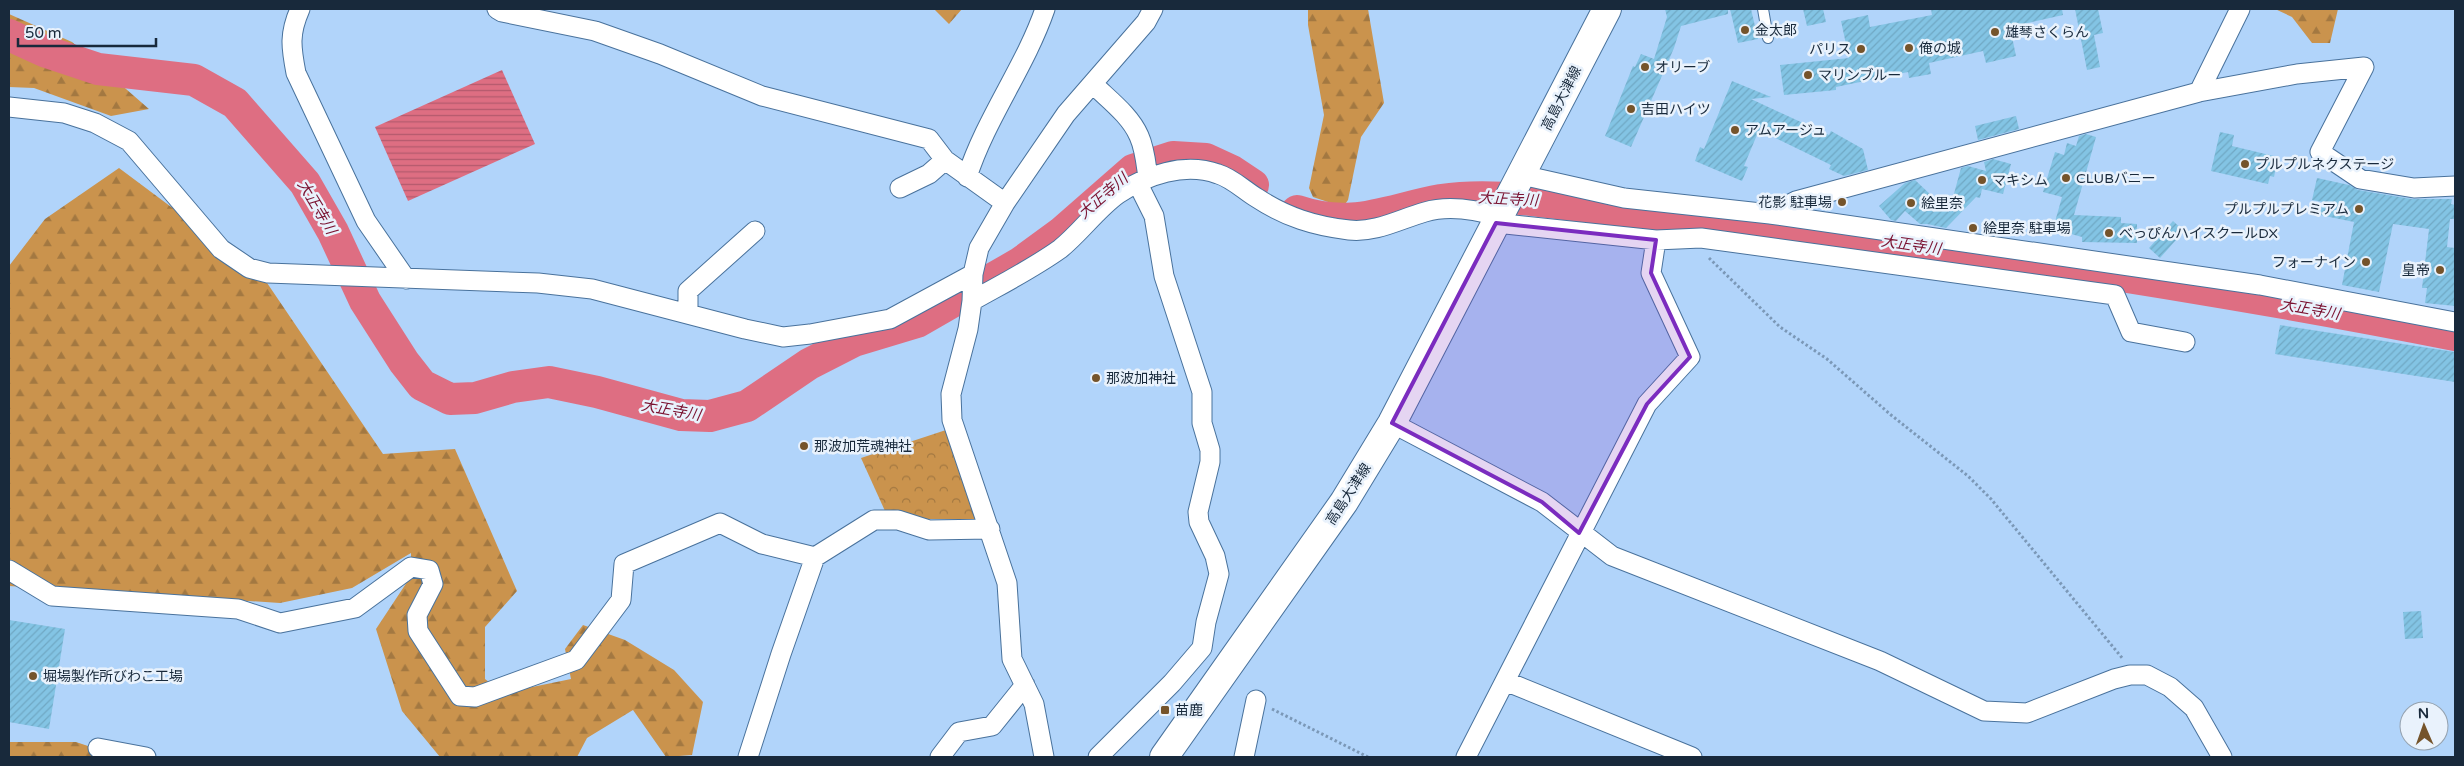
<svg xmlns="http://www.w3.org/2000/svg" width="2464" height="766" font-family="'Varela Round','Noto Sans JP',sans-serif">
  <defs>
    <pattern id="forest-firs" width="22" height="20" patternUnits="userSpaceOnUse" patternTransform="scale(1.25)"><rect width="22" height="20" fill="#ca934d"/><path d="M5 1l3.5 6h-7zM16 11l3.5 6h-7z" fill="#a37841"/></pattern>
    <pattern id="park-crowns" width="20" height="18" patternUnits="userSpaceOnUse" patternTransform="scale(1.25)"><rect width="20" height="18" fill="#ca934d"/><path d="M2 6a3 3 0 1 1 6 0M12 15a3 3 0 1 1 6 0" fill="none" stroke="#a37841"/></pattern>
    <pattern id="water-rules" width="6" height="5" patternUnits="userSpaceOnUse" patternTransform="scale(1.25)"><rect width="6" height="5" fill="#de6e82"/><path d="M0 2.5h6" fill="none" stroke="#b35a6c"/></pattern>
    <pattern id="building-hatch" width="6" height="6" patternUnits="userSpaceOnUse" patternTransform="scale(1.25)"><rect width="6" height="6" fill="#83c4e4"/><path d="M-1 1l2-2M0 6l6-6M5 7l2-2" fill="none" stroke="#70a8c4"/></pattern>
  </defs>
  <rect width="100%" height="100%" fill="#b1d4fa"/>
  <path fill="url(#forest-firs)" d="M 934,9 L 962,9 L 949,24 Z
    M 1308,9 L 1368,9 L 1384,103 L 1361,137 L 1348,200 L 1343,207 L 1313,197 L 1309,188 L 1324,115 L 1308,25 Z
    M 2275,9 L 2338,9 L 2330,43 L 2312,43 L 2292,17 Z
    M 9,14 L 72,42 L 149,109 L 111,116 L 34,88 L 9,87 Z
    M 119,168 L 261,274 L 383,454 L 455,449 L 517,591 L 485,627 L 485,679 L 503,693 L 571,679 L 565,649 L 583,625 L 625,640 L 674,670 L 703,702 L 692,755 L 666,757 L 633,710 L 587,738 L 577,757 L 440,757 L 402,711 L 376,629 L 411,576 L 411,553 L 352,588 L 280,603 L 9,586 L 9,266 L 45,219 Z
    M 9,742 L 76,742 L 121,757 L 9,757 Z"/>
  <path fill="url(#park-crowns)" d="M 946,430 L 976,519 L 923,519 L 885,511 L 861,458 Z"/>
  <path fill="url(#water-rules)" d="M 502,70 L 535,144 L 408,201 L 375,127 Z"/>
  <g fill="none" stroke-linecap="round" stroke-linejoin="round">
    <path stroke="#de6e82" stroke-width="32" d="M 9,35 L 44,51 L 98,69 L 194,80 L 235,103 L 305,183 L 333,232 L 365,301 L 404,362 L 422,385 L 450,399 L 475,398 L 513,387 L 549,382 L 597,392 L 681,415 L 710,416 L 747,406 L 809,364 L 854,341 L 917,322 L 1020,263 L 1061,233 L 1133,170 L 1173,157 L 1206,159 L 1232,171 L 1253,185
      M 1297,211 C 1353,230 1386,210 1441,200 C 1474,195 1507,197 1540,201 C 1570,204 1599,209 1628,212 C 1690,219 1753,223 1816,231 C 2030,260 2243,293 2455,335"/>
  </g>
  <path fill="url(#building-hatch)" d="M 1665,9 L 1728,9 L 1728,14 L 1681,26 L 1674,48 L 1631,147 L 1605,136 L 1633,66 L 1635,67 L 1641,54 L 1654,59 L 1667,17 Z
    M 1730,9 L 1751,9 L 1758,39 L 1738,43 Z
    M 1803,9 L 1823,9 L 1826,22 L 1807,26 Z
    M 1931,9 L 2062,9 L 2063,15 L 2010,27 L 2016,56 L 1986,63 L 1983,51 L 1929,63 L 1931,74 L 1909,78 L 1908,72 L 1836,87 L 1836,90 L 1784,95 L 1780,65 L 1849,58 L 1841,21 L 1868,15 L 1870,27 L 1932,15 Z
    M 2075,9 L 2098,9 L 2103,33 L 2094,35 L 2100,67 L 2087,70 Z
    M 1732,81 L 1771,97 L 1751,99 L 1829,135 L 1831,131 L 1863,149 L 1868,170 L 1844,176 L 1829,169 L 1831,165 L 1759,130 L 1744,166 L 1748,167 L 1742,181 L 1695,161 L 1700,147 L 1704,149 Z
    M 2016,116 L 2019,129 L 1978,140 L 1975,126 Z
    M 2220,132 L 2234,135 L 2232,146 L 2278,157 L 2274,177 L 2270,176 L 2268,184 L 2211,171 Z
    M 2086,134 L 2096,137 L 2074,215 L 2121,217 L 2121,223 L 2137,224 L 2137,243 L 2082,242 L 2082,237 L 2053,229 L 2062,197 L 2043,192 L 2055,152 L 2064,155 L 2067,143 L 2076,146 L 2079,136 Z
    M 1993,159 L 2011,164 L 2003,194 L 1982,189 L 1980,198 L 1976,197 L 1946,228 L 1927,224 L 1920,224 L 1905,211 L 1896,221 L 1891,220 L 1879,206 L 1905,183 L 1915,180 L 1949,212 L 1961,168 L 1968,166 L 1986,171 L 1984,162 Z
    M 2317,178 L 2349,185 L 2358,190 L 2412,199 L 2452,199 L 2451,204 L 2455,205 L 2455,207 L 2454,219 L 2450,219 L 2447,247 L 2455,248 L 2455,306 L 2425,303 L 2427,288 L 2422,288 L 2429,229 L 2393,224 L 2379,292 L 2342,285 L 2354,222 L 2320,215 L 2323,202 L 2312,200 Z
    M 2173,221 L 2184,231 L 2160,258 L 2149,248 Z
    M 2280,325 L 2455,352 L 2455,382 L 2275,354 Z
    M 2421,611 L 2423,638 L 2405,639 L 2403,612 Z
    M 9,620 L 65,629 L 49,729 L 9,722 Z"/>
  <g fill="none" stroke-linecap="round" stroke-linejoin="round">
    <g stroke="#49729c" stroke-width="12">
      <path id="lane" d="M 1763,9 L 1768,38"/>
    </g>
    <g stroke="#49729c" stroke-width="21">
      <path id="street" d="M 300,9 C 289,34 291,47 296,73 L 366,221 L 406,279
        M 497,9 L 502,12 L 595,31 L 660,54 L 762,96 L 929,139 L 945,160 L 1005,203
        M 1093,84 C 1108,99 1130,115 1139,136 C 1145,149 1146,164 1148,178
        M 2199,92 L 2240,9
        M 9,107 L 64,113 L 95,123 L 129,141 L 221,249 L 249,268 L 268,273 L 538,283 L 592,289 L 745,329 L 783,337 L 810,334 L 890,319 L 973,274
        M 1522,175 L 1624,198 L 1770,214 L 2260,285 L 2455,322
        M 967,177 C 986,118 1025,67 1045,9
        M 900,188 L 929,174 L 945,160
        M 1770,214 L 1796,201 L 2199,92 L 2297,74 L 2364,67 L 2320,152 L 2360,179 L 2414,188 L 2455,186
        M 1496,223 L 1656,240 L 1701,238 L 2115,295 L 2131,332 L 2185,342
        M 972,301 C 1002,284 1032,269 1060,249 C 1080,233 1097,209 1118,194 C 1147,175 1184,162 1218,174 C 1232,178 1245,191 1257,198 C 1286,217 1314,226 1349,230 C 1376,233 1400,219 1425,212 C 1449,205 1477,210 1500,217
        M 688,314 L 688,291 L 755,231
        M 1392,423 L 1542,502 L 1612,556 L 1880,661 L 1984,711 L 2027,713 L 2114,679 L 2130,675 L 2147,675 L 2170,687 L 2194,708 L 2222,757
        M 9,570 L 52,596 L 238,609 L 280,623 L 355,608 L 411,567 L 429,570 L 433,584 L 417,615 L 418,631 L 460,696 L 475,697 L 576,660 L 621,600 L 624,564 L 720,523 L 762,544 L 815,557 L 874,520 L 898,520 L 929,530 L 990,529
        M 1505,681 L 1692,757
        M 98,748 L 146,757
        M 748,757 L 781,654 L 815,557
        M 940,757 L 959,732 L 992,726 L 1025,685
        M 1044,757 L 1034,704 L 1012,659 L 1007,583 L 952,420 L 951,394 L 968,329 L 972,301 L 973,274 L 979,248 L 1005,203 L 1066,114 L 1146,22 L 1153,9
        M 1098,757 L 1172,683 L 1202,648 L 1206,622 L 1219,574 L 1215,556 L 1199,522 L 1198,512 L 1210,462 L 1210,450 L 1202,423 L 1202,392 L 1164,276 L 1154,216 L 1138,184
        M 1244,757 L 1256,700
        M 1466,757 L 1647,404 L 1690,357 L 1651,273 L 1656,240"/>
    </g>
    <g stroke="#49729c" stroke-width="30">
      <path id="secondary" d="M 1164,757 L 1344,502 L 1392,423 L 1607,9"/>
    </g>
    <path stroke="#7b98b7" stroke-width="3" stroke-dasharray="2.5 2.5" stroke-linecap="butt" d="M 1709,258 L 1780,327 L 1827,359 L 1891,415 L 1968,476 L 1991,499 L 2123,659
      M 1272,709 L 1368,757"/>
    <use href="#lane" stroke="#fff" stroke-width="10"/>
    <use href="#street" stroke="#fff" stroke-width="19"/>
    <use href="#secondary" stroke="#fff" stroke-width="28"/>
  </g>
  <path fill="#7b2cbf" fill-opacity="0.2" stroke="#7b2cbf" stroke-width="4" stroke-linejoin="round" d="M 1496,223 L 1656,240 L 1651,273 L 1690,357 L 1647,404 L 1579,533 L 1542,502 L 1392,423 Z"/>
  <g fill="#75542b" stroke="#e9f2fc" stroke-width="2">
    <circle cx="1745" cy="30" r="5"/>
    <circle cx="1995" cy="32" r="5"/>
    <circle cx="1909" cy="48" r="5"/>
    <circle cx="1861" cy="49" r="5"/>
    <circle cx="1645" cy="67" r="5"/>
    <circle cx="1808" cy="75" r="5"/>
    <circle cx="1631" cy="109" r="5"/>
    <circle cx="1735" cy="130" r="5"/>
    <circle cx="2245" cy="164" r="5"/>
    <circle cx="2066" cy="178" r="5"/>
    <circle cx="1982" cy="180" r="5"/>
    <circle cx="1842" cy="202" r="5"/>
    <circle cx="1911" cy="203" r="5"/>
    <circle cx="2359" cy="209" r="5"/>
    <circle cx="1973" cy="228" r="5"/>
    <circle cx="2109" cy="233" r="5"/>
    <circle cx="2366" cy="262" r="5"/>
    <circle cx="2440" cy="270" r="5"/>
    <circle cx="1096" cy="378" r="5"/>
    <circle cx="804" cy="446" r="5"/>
    <circle cx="33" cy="676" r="5"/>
    <rect x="1160" y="705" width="10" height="10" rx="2.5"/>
  </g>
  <g text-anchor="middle" stroke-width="5" stroke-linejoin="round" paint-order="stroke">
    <g font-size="14" fill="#18293b" stroke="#e9f2fc" text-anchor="start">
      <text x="1755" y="35">金太郎</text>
      <text x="2005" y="37">雄琴さくらん</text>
      <text x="1919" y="53">俺の城</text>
      <text x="1851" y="54" text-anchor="end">パリス</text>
      <text x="1655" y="72">オリーブ</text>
      <text x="1818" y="80">マリンブルー</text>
      <text x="1641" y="114">吉田ハイツ</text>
      <text x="1745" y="135">アムアージュ</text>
      <text x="2255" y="169">プルプルネクステージ</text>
      <text x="2076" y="183">CLUBバニー</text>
      <text x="1992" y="185">マキシム</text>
      <text x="1832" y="207" text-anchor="end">花影 駐車場</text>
      <text x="1921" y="208">絵里奈</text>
      <text x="2349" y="214" text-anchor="end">プルプルプレミアム</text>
      <text x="1983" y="233">絵里奈 駐車場</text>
      <text x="2119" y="238">べっぴんハイスクールDX</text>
      <text x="2356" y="267" text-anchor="end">フォーナイン</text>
      <text x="2430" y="275" text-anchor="end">皇帝</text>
      <text x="1106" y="383">那波加神社</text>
      <text x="814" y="451">那波加荒魂神社</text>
      <text x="43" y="681">堀場製作所びわこ工場</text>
      <text x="1175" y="715">苗鹿</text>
    </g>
    <g font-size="14" fill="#18293b" stroke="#e9f2fc">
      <text transform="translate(1561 98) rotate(-63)" y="5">高島大津線</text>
      <text transform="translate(1348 494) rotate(-57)" y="5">高島大津線</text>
    </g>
    <g font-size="15" font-style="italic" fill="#7a1231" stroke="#e9f2fc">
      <text transform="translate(1103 196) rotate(-41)" y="5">大正寺川</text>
      <text transform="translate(1508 199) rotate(3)" y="5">大正寺川</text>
      <text transform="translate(317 207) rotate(59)" y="5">大正寺川</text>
      <text transform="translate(1911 245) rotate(8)" y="5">大正寺川</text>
      <text transform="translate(2310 309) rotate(10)" y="5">大正寺川</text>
      <text transform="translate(671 410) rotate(10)" y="5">大正寺川</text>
    </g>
  </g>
  <rect width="2464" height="766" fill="none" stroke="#18293b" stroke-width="20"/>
  <g transform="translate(2424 726) rotate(358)"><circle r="24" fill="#e9f2fc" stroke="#95a2af"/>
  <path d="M0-4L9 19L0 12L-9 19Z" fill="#75542b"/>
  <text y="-8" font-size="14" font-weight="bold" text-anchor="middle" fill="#18293b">N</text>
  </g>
  <path d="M18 38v8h138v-8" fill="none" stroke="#18293b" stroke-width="2.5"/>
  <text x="25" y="38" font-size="15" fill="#18293b" stroke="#e9f2fc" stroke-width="4" paint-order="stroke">50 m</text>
</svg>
